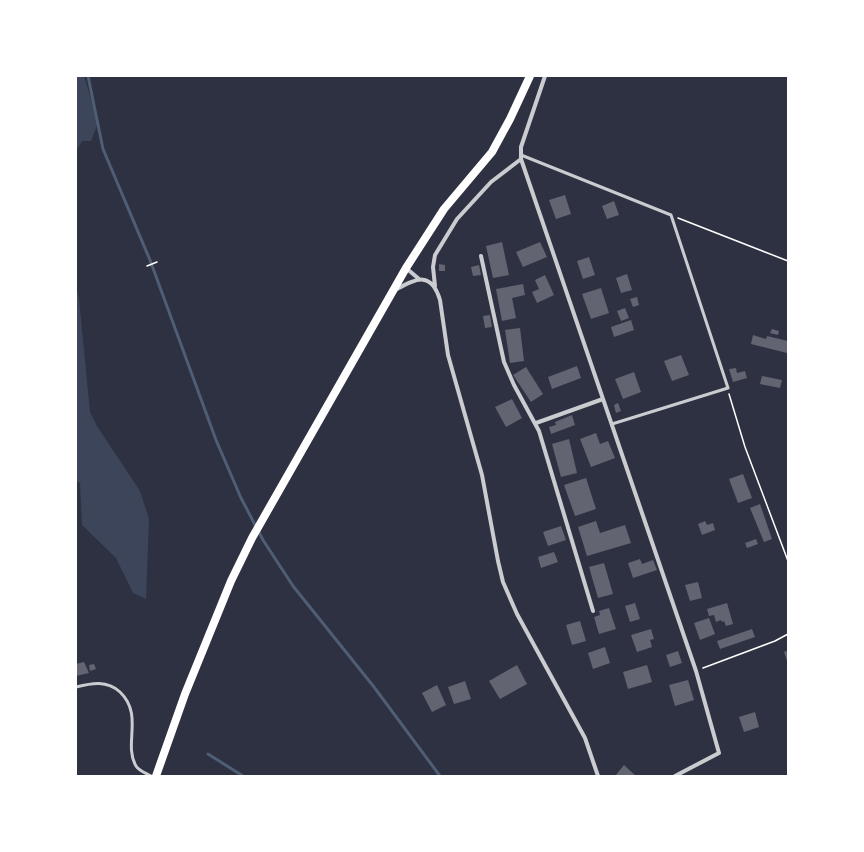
<svg xmlns="http://www.w3.org/2000/svg" width="864" height="852" font-family="'DM Sans',sans-serif">
  <rect width="100%" height="100%" fill="#2d3142"/>
  <path fill="#3c4559" d="M 76,76 L 84,76 L 98,123 L 91,141 L 82,141 L 76,151 Z
    M 76,286 L 79,299 L 90,412 L 97,426 L 140,491 L 149,519 L 146,599 L 133,593 L 116,558 L 82,525 L 80,483 L 76,481 Z"/>
  <g fill="none" stroke-linecap="round" stroke-linejoin="round">
    <path stroke="#4f5d75" stroke-width="3" d="M 88,76 L 103,149 L 150,260 L 216,440 L 241,498 L 263,540 L 293,586 L 374,687 L 440,776
      M 208,754 L 243,776"/>
  </g>
  <path fill="#626471" d="M 565,195 L 571,214 L 556,219 L 549,200 Z
    M 614,201 L 619,215 L 607,219 L 602,206 Z
    M 502,242 L 509,275 L 493,278 L 486,246 Z
    M 540,242 L 547,257 L 523,267 L 516,252 Z
    M 589,257 L 595,275 L 583,279 L 577,261 Z
    M 439,264 L 445,265 L 445,271 L 439,271 Z
    M 479,265 L 481,275 L 473,276 L 471,267 Z
    M 627,274 L 632,290 L 621,293 L 616,278 Z
    M 545,275 L 554,295 L 537,303 L 532,292 L 539,289 L 535,280 Z
    M 523,284 L 525,295 L 512,298 L 516,318 L 502,321 L 496,289 Z
    M 601,288 L 609,313 L 591,319 L 582,294 Z
    M 637,297 L 639,305 L 633,307 L 630,299 Z
    M 625,308 L 629,318 L 621,321 L 617,311 Z
    M 490,315 L 492,327 L 485,328 L 483,316 Z
    M 631,320 L 634,330 L 614,337 L 611,327 Z
    M 520,328 L 524,361 L 510,363 L 505,330 Z
    M 772,329 L 779,331 L 778,335 L 770,333 Z
    M 753,335 L 766,339 L 767,336 L 788,341 L 787,353 L 751,344 Z
    M 681,355 L 689,375 L 672,381 L 664,361 Z
    M 577,366 L 581,378 L 552,389 L 548,377 Z
    M 526,367 L 543,394 L 531,402 L 513,375 Z
    M 736,368 L 737,373 L 745,371 L 747,378 L 733,382 L 729,369 Z
    M 634,372 L 641,392 L 623,399 L 615,379 Z
    M 762,376 L 782,380 L 780,388 L 760,384 Z
    M 512,399 L 522,418 L 506,427 L 495,407 Z
    M 618,403 L 621,411 L 616,413 L 614,405 Z
    M 572,415 L 575,425 L 551,434 L 549,427 L 556,425 L 555,422 Z
    M 596,433 L 600,444 L 608,441 L 615,458 L 591,467 L 580,439 Z
    M 569,439 L 577,473 L 561,477 L 552,444 Z
    M 743,474 L 752,498 L 738,503 L 729,479 Z
    M 586,478 L 596,509 L 575,516 L 564,485 Z
    M 760,504 L 772,539 L 764,542 L 750,508 Z
    M 596,521 L 600,533 L 625,525 L 631,543 L 587,556 L 578,527 Z
    M 705,521 L 707,525 L 713,523 L 715,530 L 702,535 L 698,524 Z
    M 561,526 L 566,540 L 548,546 L 543,532 Z
    M 756,539 L 758,544 L 747,548 L 745,543 Z
    M 554,552 L 558,562 L 541,568 L 538,557 Z
    M 640,559 L 642,564 L 653,560 L 657,570 L 633,578 L 628,563 Z
    M 604,563 L 613,594 L 598,598 L 589,567 Z
    M 698,582 L 702,598 L 690,601 L 685,585 Z
    M 635,603 L 640,619 L 630,622 L 625,606 Z
    M 727,603 L 733,624 L 726,626 L 724,621 L 722,622 L 721,620 L 716,622 L 714,615 L 709,616 L 707,609 Z
    M 609,608 L 616,629 L 599,634 L 594,617 L 600,615 L 599,611 Z
    M 709,618 L 715,634 L 700,640 L 694,623 Z
    M 580,621 L 586,641 L 572,645 L 566,625 Z
    M 651,629 L 654,639 L 650,640 L 652,647 L 637,652 L 631,635 Z
    M 752,629 L 755,637 L 720,649 L 717,641 Z
    M 605,647 L 610,663 L 593,669 L 588,653 Z
    M 788,650 L 788,660 L 787,661 L 784,652 Z
    M 678,651 L 682,663 L 670,667 L 666,655 Z
    M 84,662 L 89,673 L 76,676 L 76,664 Z
    M 94,664 L 96,669 L 90,671 L 89,665 Z
    M 517,665 L 527,684 L 500,699 L 489,681 Z
    M 647,665 L 652,682 L 628,689 L 623,672 Z
    M 688,680 L 694,700 L 675,706 L 669,685 Z
    M 465,681 L 471,699 L 454,704 L 448,687 Z
    M 437,685 L 446,705 L 432,712 L 422,693 Z
    M 755,712 L 759,727 L 744,732 L 739,717 Z
    M 624,765 L 636,776 L 615,776 Z"/>
  <g fill="none" stroke-linecap="round" stroke-linejoin="round">
    <path stroke="#fff" stroke-width="1.5" d="M 678,218 L 788,261
      M 147,266 L 157,262
      M 729,394 L 745,447 L 788,561
      M 703,668 L 775,641 L 788,634"/>
    <path stroke="#caccd0" stroke-width="3" d="M 521,155 L 671,215 L 728,388 L 612,424
      M 76,687 C 92,683 107,680 120,692 C 144,715 123,744 136,766 C 139,771 146,773 151,776"/>
    <path stroke="#caccd0" stroke-width="4" d="M 545,76 L 521,147 L 521,159 L 696,671 L 719,753 L 675,776
      M 481,256 L 504,362 L 514,385 L 539,431 L 593,611
      M 406,268 L 419,279
      M 435,286 L 433,267 L 435,255 L 457,219 L 491,182 L 521,159
      M 395,290 C 416,279 431,270 440,300 L 448,355 L 482,475 L 498,561 L 503,582 L 517,614 L 585,738 L 598,776
      M 536,423 L 603,399"/>
    <path stroke="#fff" stroke-width="8" d="M 156,776 L 185,694 L 231,581 L 252,538 L 406,268 L 444,209 L 492,152 L 510,119 L 530,76"/>
  </g>
  <rect width="864" height="852" fill="none" stroke="#ffffff" stroke-width="154"/>
</svg>
